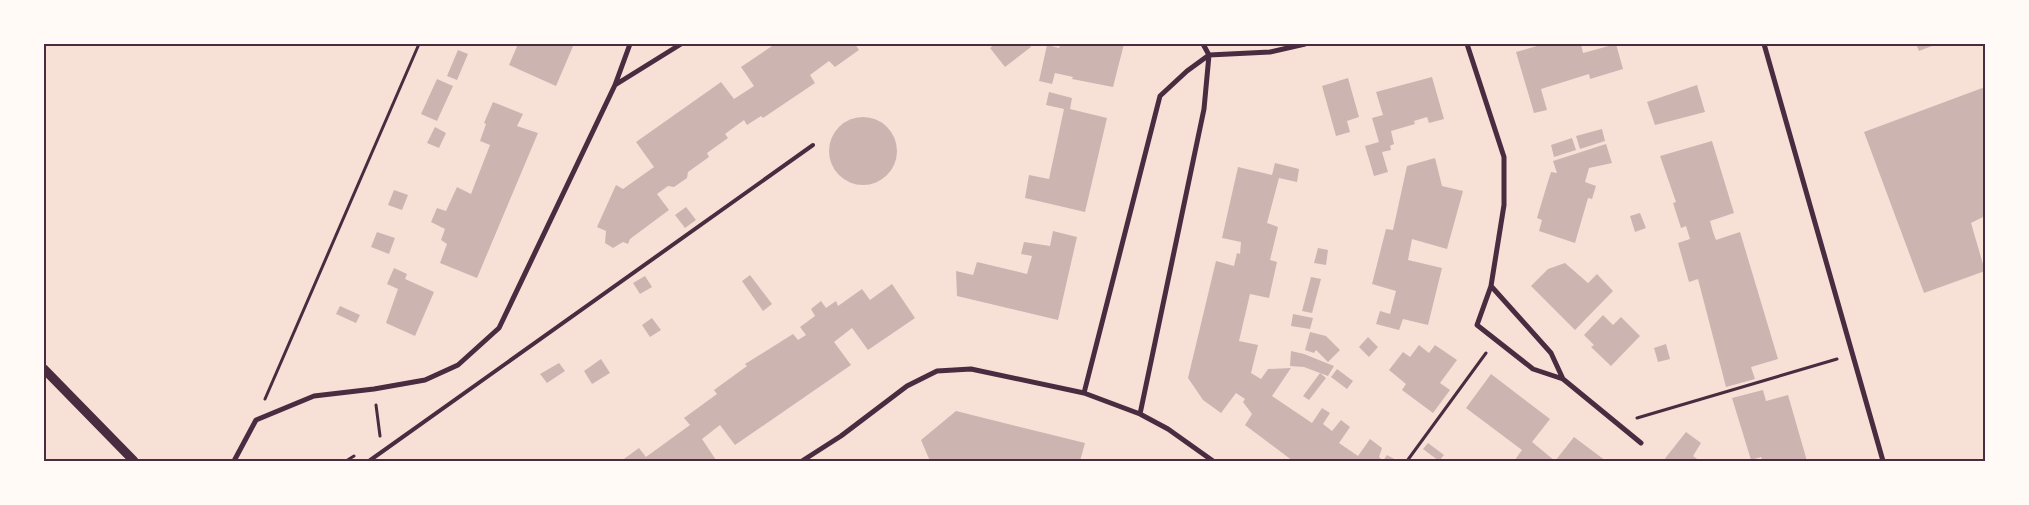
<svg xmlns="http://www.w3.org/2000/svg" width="2029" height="505" font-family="'Playfair Display',serif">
  <rect width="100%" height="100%" fill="#f7e1d7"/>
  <path fill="#ccb4b1" d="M 518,44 L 574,44 L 556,86 L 509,65 Z
    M 775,44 L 855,44 L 859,50 L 835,67 L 829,61 L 810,75 L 815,83 L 763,118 L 761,116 L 747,125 L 744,120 L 725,134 L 728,138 L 707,153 L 709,157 L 688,172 L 687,178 L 674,187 L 668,186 L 657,194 L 669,210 L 630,239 L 628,244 L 623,242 L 613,248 L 605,243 L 606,231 L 597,227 L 616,185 L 623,189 L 654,167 L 636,142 L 721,82 L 734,99 L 754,86 L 741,67 Z
    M 995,44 L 1029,44 L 1031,47 L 1005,67 L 990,48 Z
    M 1061,44 L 1124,44 L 1113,87 L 1072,79 L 1073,77 L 1055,73 L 1052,84 L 1039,81 L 1047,45 L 1059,48 Z
    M 1544,44 L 1581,44 L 1583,53 L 1616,44 L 1623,69 L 1590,79 L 1589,74 L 1541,89 L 1547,110 L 1534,113 L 1516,52 Z
    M 1916,44 L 1937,44 L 1919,51 Z
    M 458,50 L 468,54 L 457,80 L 447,76 Z
    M 1432,77 L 1444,119 L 1429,123 L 1427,117 L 1414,121 L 1415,124 L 1391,131 L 1394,144 L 1390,146 L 1391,150 L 1382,152 L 1388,172 L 1374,176 L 1365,146 L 1379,142 L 1372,118 L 1383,115 L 1376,92 Z
    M 1348,78 L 1359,117 L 1347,121 L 1350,132 L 1336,136 L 1322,86 Z
    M 437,79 L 453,86 L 437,121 L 421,114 Z
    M 1697,85 L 1705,112 L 1655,125 L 1647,102 Z
    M 1985,87 L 1985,216 L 1971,223 L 1985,271 L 1924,293 L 1864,132 Z
    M 1049,92 L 1072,98 L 1070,109 L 1107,118 L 1085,212 L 1025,198 L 1029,175 L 1049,179 L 1064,109 L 1046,105 Z
    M 493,102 L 523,114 L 517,126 L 538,133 L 477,278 L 440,263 L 447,244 L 441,240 L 445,229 L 431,222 L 437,208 L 446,211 L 457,187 L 471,194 L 490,145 L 480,141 L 486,124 L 484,123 Z
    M829 151a34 34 0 1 1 68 0a34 34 0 1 1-68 0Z
    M 435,127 L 446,133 L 439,148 L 427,143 Z
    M 1602,129 L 1605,141 L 1580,149 L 1576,136 Z
    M 1572,138 L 1576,150 L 1554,157 L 1551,145 Z
    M 1712,141 L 1734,213 L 1710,221 L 1713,232 L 1716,240 L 1740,232 L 1778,359 L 1751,367 L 1755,379 L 1726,387 L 1698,279 L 1689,282 L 1678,243 L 1690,239 L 1686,226 L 1681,228 L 1673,203 L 1676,202 L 1660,156 Z
    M 1606,144 L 1612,163 L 1589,168 L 1585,182 L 1596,186 L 1592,199 L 1588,198 L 1575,243 L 1539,231 L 1542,220 L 1537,218 L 1546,188 L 1551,172 L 1557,173 L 1553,161 Z
    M 1435,158 L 1442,186 L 1463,191 L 1447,249 L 1412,239 L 1408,260 L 1442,268 L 1428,325 L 1403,319 L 1399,330 L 1376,324 L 1380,311 L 1390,314 L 1396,291 L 1372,284 L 1386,229 L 1393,230 L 1407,166 Z
    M 1275,163 L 1299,169 L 1297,182 L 1279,178 L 1267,223 L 1278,227 L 1270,260 L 1277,262 L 1269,298 L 1250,294 L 1239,341 L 1258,345 L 1251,373 L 1261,379 L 1268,369 L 1291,368 L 1272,396 L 1312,423 L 1322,408 L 1330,413 L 1323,424 L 1332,431 L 1341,420 L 1350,427 L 1339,443 L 1358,456 L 1370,439 L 1382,448 L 1379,457 L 1383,461 L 1387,455 L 1398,461 L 1293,461 L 1245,425 L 1252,414 L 1243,402 L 1245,399 L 1236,393 L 1221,413 L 1203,400 L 1188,378 L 1216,261 L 1234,266 L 1237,253 L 1240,254 L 1241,242 L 1222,238 L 1238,167 L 1272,175 Z
    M 394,190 L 408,195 L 402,210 L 388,205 Z
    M 686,207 L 696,220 L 685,228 L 675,215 Z
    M 1640,213 L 1646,228 L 1635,232 L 1630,216 Z
    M 1053,231 L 1077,237 L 1058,320 L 957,296 L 956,271 L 973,275 L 977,262 L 1027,274 L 1032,256 L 1021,254 L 1024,242 L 1050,246 Z
    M 377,232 L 395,238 L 389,254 L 371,247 Z
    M 1318,248 L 1328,250 L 1326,265 L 1314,263 Z
    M 1565,263 L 1588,283 L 1597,274 L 1613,291 L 1575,330 L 1531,286 L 1548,269 Z
    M 394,268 L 407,274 L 405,279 L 434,292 L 415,336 L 386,323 L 398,289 L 387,284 Z
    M 750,275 L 772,304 L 763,311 L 742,281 Z
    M 645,276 L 652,287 L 640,294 L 633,283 Z
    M 1311,277 L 1321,279 L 1312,313 L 1302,311 Z
    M 892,284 L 915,318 L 868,350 L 852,328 L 834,342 L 851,365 L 735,445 L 720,425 L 702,439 L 716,460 L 714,461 L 621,461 L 639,448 L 646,457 L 690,425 L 684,418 L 717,394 L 714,390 L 747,366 L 745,364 L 793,334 L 798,340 L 806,335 L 800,327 L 815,316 L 811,309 L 821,301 L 826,308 L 836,301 L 838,306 L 862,289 L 870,300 Z
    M 340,306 L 360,315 L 356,323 L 336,314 Z
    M 1293,314 L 1313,318 L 1310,329 L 1291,326 Z
    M 1603,315 L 1613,325 L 1621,317 L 1640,336 L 1611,366 L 1591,347 L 1594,345 L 1584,335 Z
    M 652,318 L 661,330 L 650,337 L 642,325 Z
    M 1310,332 L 1326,336 L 1340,350 L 1328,362 L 1316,350 L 1314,353 L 1305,350 Z
    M 1368,337 L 1378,347 L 1369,357 L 1359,347 Z
    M 1666,344 L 1670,359 L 1658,362 L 1654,348 Z
    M 1419,345 L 1429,353 L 1435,345 L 1457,360 L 1440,383 L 1450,390 L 1433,413 L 1402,390 L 1406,384 L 1389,370 L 1403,352 L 1410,357 Z
    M 1291,351 L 1304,354 L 1334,366 L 1328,376 L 1304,367 L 1290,366 Z
    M 601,359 L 610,373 L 592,384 L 584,371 Z
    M 559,363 L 565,371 L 547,383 L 540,374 Z
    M 1337,369 L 1353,381 L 1347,389 L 1331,377 Z
    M 1320,373 L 1326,378 L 1309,400 L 1303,396 Z
    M 1491,374 L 1550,419 L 1532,442 L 1555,461 L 1574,437 L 1606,461 L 1514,461 L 1522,450 L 1466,408 Z
    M 1763,390 L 1766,401 L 1788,395 L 1807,461 L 1763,461 L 1761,457 L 1751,460 L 1732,398 Z
    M 956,411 L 1085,443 L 1080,461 L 930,461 L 921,440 Z
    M 1686,432 L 1701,443 L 1693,456 L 1700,461 L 1663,461 Z
    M 1428,443 L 1444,455 L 1439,461 L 1423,449 Z"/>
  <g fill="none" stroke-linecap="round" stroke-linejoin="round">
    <path stroke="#4a2c40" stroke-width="3" d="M 265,399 L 419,44
      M 376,405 L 380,436
      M 1637,418 L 1837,359
      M 346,461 L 354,456
      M 1407,461 L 1486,353"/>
    <path stroke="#4a2c40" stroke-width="4" d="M 369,461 L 813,145"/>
    <path stroke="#4a2c40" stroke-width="5" d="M 1203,44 L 1209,55
      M 1467,44 L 1504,157 L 1504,205 L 1491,286 L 1477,325 L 1533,369 L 1563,379
      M 1764,44 L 1883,461
      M 615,85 L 681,44
      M 1491,286 L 1551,353 L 1563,379 L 1641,443
      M 1084,393 L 1160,96 L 1187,71 L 1209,55 L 1270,52 L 1305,44
      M 1140,414 L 1204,109 L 1209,55
      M 234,461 L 256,420 L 314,396 L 374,389 L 425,380 L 458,365 L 499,328 L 615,85 L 630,44
      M 802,461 L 841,436 L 907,386 L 937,371 L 971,369 L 1084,393 L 1140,414 L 1168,429 L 1213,461"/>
    <path stroke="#4a2c40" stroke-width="9" d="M 44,369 L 134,461"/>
  </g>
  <rect width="2029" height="505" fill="none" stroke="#fffaf5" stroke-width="90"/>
  <rect x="45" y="45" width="1939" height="415" fill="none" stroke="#4a2c40" stroke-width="2"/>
</svg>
